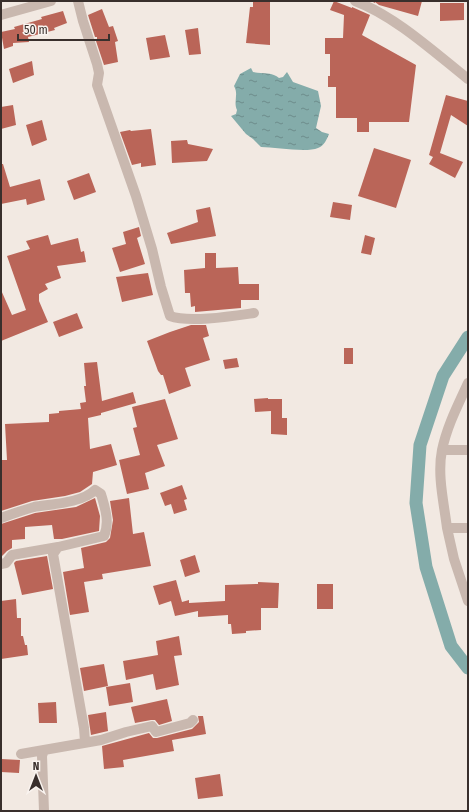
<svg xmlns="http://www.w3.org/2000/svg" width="469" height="812" font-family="'Fira Sans Condensed',sans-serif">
  <defs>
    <pattern id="water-ripples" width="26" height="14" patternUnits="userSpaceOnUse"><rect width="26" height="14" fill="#84acaa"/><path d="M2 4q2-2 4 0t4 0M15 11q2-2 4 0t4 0" fill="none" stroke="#6d8c8b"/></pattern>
  </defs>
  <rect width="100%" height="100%" fill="#f2e9e2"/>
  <path fill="url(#water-ripples)" d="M 251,68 L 253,72 C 262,74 273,72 279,78 L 283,77 L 287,72 L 293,82 L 318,91 L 321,106 L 316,128 L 322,132 L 329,134 C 327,139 324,146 318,148 C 306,153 275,147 261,147 L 253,139 L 246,134 L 231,116 L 236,114 L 237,110 C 233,101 239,95 234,86 L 240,74 Z"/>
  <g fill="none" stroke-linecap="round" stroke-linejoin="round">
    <path stroke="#84acaa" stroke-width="13" d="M 468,337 L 443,376 L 420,445 L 416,503 L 426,567 L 451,646 L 468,668"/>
  </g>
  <path fill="#ba6558" d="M 253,1 L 270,1 L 270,45 L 246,43 L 250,7 L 253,7 Z
    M 334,1 L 352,8 L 352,7 L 370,15 L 362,35 L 416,65 L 409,122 L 369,122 L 369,132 L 357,132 L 357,118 L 336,118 L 336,87 L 328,87 L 328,76 L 330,76 L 330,54 L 325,54 L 325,38 L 343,38 L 344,15 L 330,10 Z
    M 371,1 L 422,1 L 418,16 L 379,5 L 375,2 L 375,3 Z
    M 440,3 L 464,3 L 464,20 L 440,21 Z
    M 102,9 L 109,27 L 113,26 L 118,41 L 115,42 L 118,62 L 104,65 L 96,41 L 97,40 L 97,37 L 95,37 L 88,15 Z
    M 63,11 L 67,23 L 54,28 L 55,30 L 28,37 L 29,42 L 13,43 L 13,46 L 4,49 L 1,32 L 15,29 L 14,27 L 42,19 L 41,17 Z
    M 198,28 L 201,54 L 189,55 L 185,30 Z
    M 165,35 L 170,57 L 150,60 L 146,38 Z
    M 32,61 L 34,75 L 13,83 L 9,69 Z
    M 446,95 L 468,101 L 468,126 L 451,115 L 440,153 L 463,162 L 455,178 L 429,164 L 433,157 L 429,155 Z
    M 13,105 L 16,125 L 1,129 L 1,107 Z
    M 42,120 L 47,140 L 32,146 L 26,125 Z
    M 151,129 L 156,165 L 141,167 L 141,163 L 132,165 L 120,132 L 130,130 L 131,131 Z
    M 187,140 L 188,144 L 213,149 L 207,161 L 172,163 L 171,141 Z
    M 374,148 L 411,160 L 396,208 L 358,196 Z
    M 1,164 L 3,164 L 10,187 L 40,179 L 45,200 L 27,205 L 26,199 L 1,204 Z
    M 89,173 L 96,192 L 74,200 L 67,181 Z
    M 333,202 L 352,205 L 350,220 L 330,217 Z
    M 210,207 L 216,236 L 171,244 L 167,233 L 198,222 L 196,210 Z
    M 139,227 L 141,236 L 137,238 L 145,264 L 120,272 L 112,248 L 126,244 L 123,232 Z
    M 48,235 L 51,245 L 78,238 L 81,252 L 84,251 L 86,262 L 57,266 L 61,278 L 45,284 L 48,289 L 39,294 L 39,301 L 48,322 L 1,341 L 1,290 L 12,315 L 26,310 L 7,256 L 30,249 L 26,241 Z
    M 365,235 L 375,238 L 371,255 L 361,253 Z
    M 205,253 L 216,253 L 216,268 L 238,267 L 239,284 L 259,284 L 259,300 L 241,300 L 241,308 L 195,312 L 195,306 L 191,307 L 190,293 L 185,293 L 184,270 L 205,268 Z
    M 148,273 L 153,295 L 122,302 L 116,277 Z
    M 77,313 L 83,328 L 59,337 L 53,322 Z
    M 191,325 L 206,325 L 209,336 L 203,338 L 210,360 L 185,368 L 191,386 L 169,394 L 163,375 L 161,375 L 158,371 L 147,341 L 170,332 Z
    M 344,348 L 353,348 L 353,364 L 344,364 Z
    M 237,358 L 239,367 L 225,369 L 223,360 Z
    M 97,362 L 102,401 L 133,392 L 136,403 L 101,413 L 101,415 L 88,418 L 90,449 L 111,444 L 117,465 L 93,472 L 92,484 L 80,492 L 65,496 L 32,501 L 1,511 L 1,460 L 7,460 L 5,424 L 49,422 L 49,414 L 59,413 L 59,411 L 81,409 L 80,403 L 86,402 L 84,386 L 86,386 L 84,363 Z
    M 268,398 L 268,399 L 282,399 L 282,418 L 287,418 L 287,435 L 271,434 L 271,411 L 255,412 L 254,399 Z
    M 165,399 L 178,439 L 157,445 L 165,466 L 145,473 L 149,489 L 127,494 L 119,460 L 140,455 L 133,428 L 137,427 L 132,407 Z
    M 182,485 L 187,499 L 184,500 L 187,510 L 174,514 L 171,504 L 165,506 L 160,493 Z
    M 95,498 L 100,516 L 99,531 L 62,539 L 54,539 L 52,525 L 25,527 L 25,539 L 12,540 L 12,548 L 7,551 L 1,557 L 1,524 L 35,513 L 76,507 Z
    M 129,498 L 133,534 L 144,532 L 151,566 L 102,574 L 103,579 L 84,582 L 89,612 L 70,615 L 63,572 L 84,568 L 81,548 L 106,542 L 110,538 L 113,520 L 110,501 Z
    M 195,555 L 200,572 L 185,577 L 180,560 Z
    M 47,556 L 53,589 L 22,595 L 14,563 L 16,561 Z
    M 176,580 L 182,602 L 189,600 L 189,603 L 225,601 L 225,585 L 258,584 L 258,582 L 279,583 L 278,608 L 261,608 L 261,630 L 246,631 L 246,633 L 232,634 L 231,624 L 228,624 L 228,615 L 198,617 L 198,611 L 175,616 L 171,601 L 159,605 L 153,586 Z
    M 317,584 L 333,584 L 333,609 L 317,609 Z
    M 16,599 L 17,618 L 21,618 L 21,636 L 23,636 L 25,645 L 27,645 L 28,655 L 1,659 L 1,601 Z
    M 179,636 L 182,655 L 174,656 L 179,685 L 156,690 L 153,674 L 126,680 L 123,661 L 158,655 L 156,641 Z
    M 104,664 L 108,686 L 84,691 L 80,668 Z
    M 130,683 L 133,702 L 109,706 L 106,687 Z
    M 167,699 L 172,721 L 159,725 L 155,720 L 151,720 L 135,723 L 131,707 Z
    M 56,702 L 57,723 L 39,723 L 38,703 Z
    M 106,712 L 108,731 L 91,735 L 88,715 Z
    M 198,716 L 203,716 L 206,734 L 172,740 L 174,751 L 123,760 L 124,767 L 104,769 L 102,746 L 149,733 L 153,738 L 157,738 L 192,729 L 199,722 Z
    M 1,759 L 20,760 L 19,773 L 1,772 Z
    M 220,774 L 223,796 L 198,799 L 195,778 Z"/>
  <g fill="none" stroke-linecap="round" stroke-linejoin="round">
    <path stroke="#c9b8af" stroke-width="10" d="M 78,1 L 83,21 L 97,64 L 99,73 L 97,85 L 136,196 L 152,249 L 161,287 L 170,316 C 189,323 233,316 254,313
      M 355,1 C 395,16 434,52 468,79
      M 1,15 L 51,1
      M 468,383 C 458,405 447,426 442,450 C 437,475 444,503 447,528 L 468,528
      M 442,450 L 468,450
      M 1,518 C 12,514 23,510 34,507 C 52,504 82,503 95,490 L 101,494 C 105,508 110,522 104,536 L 58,547 L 53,554 L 84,728 L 85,742
      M 447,528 L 454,559 L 468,601
      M 1,564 L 6,563 L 12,555 L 58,547
      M 44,750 L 42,756 L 44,811
      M 21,754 L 101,740 L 126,732 L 152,726 L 156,732 L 190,723 L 193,720"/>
  </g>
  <rect width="469" height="812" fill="none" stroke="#392f2c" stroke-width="4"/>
  <g transform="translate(36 776)" stroke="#f9f3ef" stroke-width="3" paint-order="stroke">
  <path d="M0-3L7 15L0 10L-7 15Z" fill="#392f2c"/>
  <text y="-6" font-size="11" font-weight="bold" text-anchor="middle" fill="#392f2c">N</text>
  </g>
  <path d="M18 34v6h91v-6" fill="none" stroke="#392f2c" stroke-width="2"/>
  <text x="24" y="34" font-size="12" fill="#392f2c" stroke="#f9f3ef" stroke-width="3" paint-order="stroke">50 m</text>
</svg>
